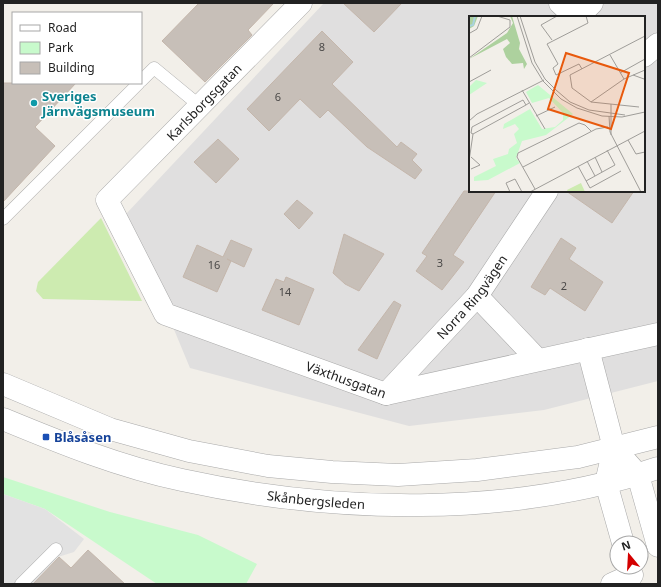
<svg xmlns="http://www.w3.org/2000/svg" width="661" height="587" font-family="'Noto Sans',sans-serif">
  <rect width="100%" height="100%" fill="#f2efe9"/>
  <path fill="#e0dfdf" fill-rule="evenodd" d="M 324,3 L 658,3 L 658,381 L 544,410 L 409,426 L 190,368 L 126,214 ZM 470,17 L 644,17 L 644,191 L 470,191 Z"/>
  <path fill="#cdebb0" d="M 101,218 L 142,301 L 43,299 L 36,291 L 38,282 Z"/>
  <path fill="#c8facc" d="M 3,477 L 110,512 L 198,535 L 257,564 L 246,584 L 157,584 L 45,509 L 3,494 Z"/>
  <path fill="#e2e2e2" d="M 3,494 L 45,509 L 84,539 L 74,552 L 58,557 L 33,584 L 3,584 Z"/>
  <path fill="#c7bfb8" stroke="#c4b6ab" d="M 199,3 L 274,3 L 248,30 L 252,35 L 205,82 L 162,41 Z
    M 343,3 L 402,3 L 374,32 Z
    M 322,31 L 353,62 L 332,84 L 397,147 L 401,142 L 417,154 L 412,160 L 422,170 L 415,179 L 367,147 L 328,110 L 320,118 L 300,99 L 269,131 L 247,109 Z
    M 3,83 L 76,83 L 35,127 L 55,146 L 3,202 Z
    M 218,139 L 239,159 L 216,183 L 194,162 Z
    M 464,191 L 496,191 L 453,255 L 464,262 L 442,290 L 416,271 L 427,256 L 422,253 Z
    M 566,191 L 634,191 L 612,223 Z
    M 297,200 L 313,213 L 299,229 L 284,214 Z
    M 344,234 L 384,254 L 359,291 L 345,284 L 333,273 Z
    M 561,238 L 576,248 L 569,259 L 603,282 L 585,311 L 550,288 L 545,295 L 531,287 Z
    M 231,240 L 252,249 L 244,267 L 227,259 L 231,261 L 217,292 L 183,277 L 197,245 L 223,257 Z
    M 286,277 L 314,289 L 299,325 L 262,310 L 276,279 L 284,282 Z
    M 394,301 L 401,305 L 377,359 L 358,350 Z
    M 88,550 L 125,584 L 33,584 L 59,557 L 71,568 Z"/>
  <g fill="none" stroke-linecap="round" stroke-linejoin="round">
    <g stroke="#a9a9a9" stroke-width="13">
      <path id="service" d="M 141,81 L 154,68 L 200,106
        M 3,219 L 139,83
        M 21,584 L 56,549"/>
    </g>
    <g stroke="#a9a9a9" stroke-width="23">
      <g id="minor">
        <path id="s1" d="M 301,3 L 107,200 L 165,314 L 386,394 L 658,334"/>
        <path d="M 560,3 L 575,17"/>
        <path d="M 578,17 L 592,3"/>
        <path d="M 644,56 L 658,44"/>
        <path d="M 477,296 L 537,359"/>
        <path d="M 588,349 L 614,448 L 638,475 L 658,546"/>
        <path id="s2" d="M 386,394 L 477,296 L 547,191"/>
        <path d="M 614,448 L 606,483 L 623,543"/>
        <path d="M 612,584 L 632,575"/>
      </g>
    </g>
    <g stroke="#a9a9a9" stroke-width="23">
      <g id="tertiary">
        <path d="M 3,384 L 110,429 L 189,451 L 268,466 L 332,472 L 398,475 L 477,470 L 578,457 L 658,437"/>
        <path id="s3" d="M 3,419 C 61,443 120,467 182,480 C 333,513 509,518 658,468"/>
      </g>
    </g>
    <use href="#service" stroke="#fff" stroke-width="12"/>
    <use href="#minor" stroke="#fff" stroke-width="22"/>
    <use href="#tertiary" stroke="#fff" stroke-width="22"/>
  </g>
  <circle fill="#0f9aa8" stroke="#fff" stroke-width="1.5" cx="34" cy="103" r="4"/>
  <rect fill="#1a4fb4" stroke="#fff" stroke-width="1.5" x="42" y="433" width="8" height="8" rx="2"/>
  <g text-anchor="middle" stroke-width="3" stroke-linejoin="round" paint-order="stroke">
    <g font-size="11" fill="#4b4948">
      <text x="322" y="51">8</text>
      <text x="278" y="101">6</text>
      <text x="440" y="267">3</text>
      <text x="214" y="269">16</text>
      <text x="564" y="290">2</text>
      <text x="285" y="296">14</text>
    </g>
    <g font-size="13" font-weight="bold" fill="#0d838f" stroke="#fff" text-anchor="start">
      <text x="42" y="101">Sveriges<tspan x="42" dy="15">Järnvägsmuseum</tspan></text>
    </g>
    <g font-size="13" fill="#222" stroke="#fff">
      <text transform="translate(204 102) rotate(-46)" y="5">Karlsborgsgatan</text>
      <text dy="5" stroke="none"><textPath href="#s2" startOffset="130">Norra Ringvägen</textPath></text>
      <text dy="5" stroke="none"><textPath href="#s1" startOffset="597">Växthusgatan</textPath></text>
      <text dy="5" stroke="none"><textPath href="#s3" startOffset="325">Skånbergsleden</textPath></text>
    </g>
    <g font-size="13" font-weight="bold" fill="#164399" stroke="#fff" text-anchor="start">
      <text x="54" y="442">Blåsåsen</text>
    </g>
  </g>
  <g transform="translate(469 16)">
    <rect width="176" height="176" fill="#f2efe9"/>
    <path d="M 112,167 L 116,176 L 99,176 L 98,174 Z" fill="#cdebb0"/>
    <path d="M 0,0 L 9,0 L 5,10 L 0,13 ZM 41,0 L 43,0 L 51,27 L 50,33 L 58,48 L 55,53 L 54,47 L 43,48 L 37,41 L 34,33 L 41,27 L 38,23 L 0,43 L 38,17 L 44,7 Z" fill="#add19e"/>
    <path d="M 7,64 L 18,67 L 0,79 L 0,71 ZM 69,69 L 104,98 L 77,119 L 53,125 L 47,142 L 51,147 L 19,164 L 5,165 L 5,161 L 27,150 L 24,143 L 39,138 L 40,133 L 48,127 L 45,118 L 50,113 L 46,108 L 34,113 L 35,108 L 61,93 L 73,113 L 86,111 L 94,104 L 94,97 L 80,82 L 63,87 L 57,76 Z" fill="#c8facc"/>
    <path fill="none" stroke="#aad3df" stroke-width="2" d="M 0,10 L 4,9 L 6,0"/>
    <path fill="none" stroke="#9f9d99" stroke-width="1" d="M 48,0 L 63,47 L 74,65 L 92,83 L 108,92 L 133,100 L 153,101 L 176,96M 51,0 L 66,46 L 76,63 L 87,74 L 101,86 L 120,94 L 156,99M 1,17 L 8,13 L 13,0M 83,24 L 72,9 L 88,0M 141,39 L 155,63M 0,42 L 41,11 L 41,4 L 28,0M 113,53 L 110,48 L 87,59 L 84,52 L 89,48 L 78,28 L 119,7 L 117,0M 151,57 L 176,43M 164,59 L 175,63 L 176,61M 0,66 L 22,54M 53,74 L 76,113M 122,86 L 155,63 L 176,54M 142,88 L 142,119M 57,89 L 54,84 L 3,111 L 2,117 L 4,118 L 57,89 L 60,87M 170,91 L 122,86 L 103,72 L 101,59 L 176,20M 67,100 L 86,91M 140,100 L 141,116 L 172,176M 0,105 L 8,98 L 75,64M 159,124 L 167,138 L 176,136M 126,141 L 133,156M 0,145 L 4,118M 118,145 L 126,160M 109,150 L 121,172 L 152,155M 54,151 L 127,113 L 139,111M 2,153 L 11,149 L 2,141M 117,165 L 146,149 L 138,134M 66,173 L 48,141 L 49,137 L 110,107 L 116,109 L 122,115M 41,176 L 37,167 L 46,163 L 53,176M 61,176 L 176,115"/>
    <path fill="#e8590c" fill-opacity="0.15" stroke="#e8590c" stroke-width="2" d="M 97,37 L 160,57 L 142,113 L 79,93 Z"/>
    <rect width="176" height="176" fill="none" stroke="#222" stroke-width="2"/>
  </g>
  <rect width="661" height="587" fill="none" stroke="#222222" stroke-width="8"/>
  <rect x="12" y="12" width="130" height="72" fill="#ffffff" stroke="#a7a7a7"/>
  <rect x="20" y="25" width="20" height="6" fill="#ffffff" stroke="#a7a7a7"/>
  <text x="48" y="32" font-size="12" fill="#222222">Road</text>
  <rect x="20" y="42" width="20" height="12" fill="#c8facc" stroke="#a7a7a7"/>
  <text x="48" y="52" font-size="12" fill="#222222">Park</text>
  <rect x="20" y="62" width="20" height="12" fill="#c7bfb8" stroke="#a7a7a7"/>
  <text x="48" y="72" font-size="12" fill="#222222">Building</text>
  <g transform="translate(629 555) rotate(342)"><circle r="19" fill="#ffffff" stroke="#a7a7a7"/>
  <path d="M0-3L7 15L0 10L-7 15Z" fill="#d40000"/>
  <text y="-6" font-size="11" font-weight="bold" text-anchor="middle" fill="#222222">N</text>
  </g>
</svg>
